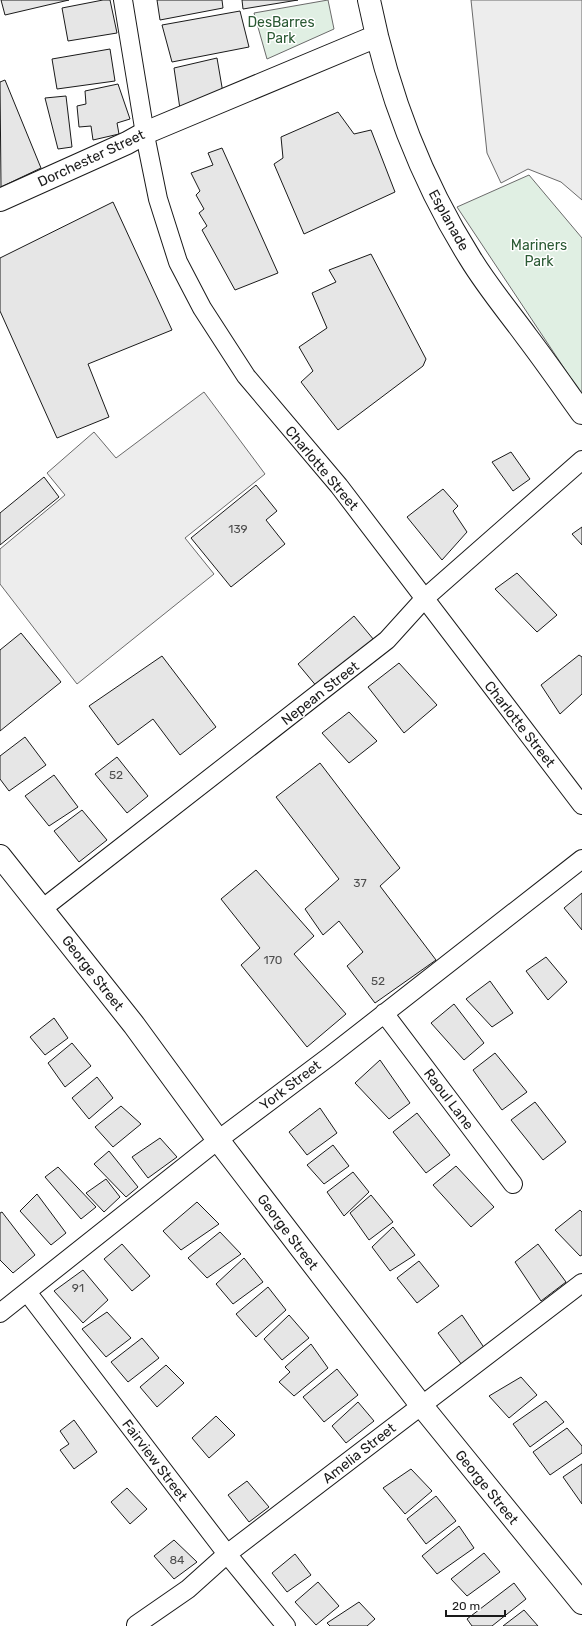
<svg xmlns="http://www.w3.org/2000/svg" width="582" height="1626" font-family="Rubik,sans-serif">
  <rect width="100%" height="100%" fill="#fff"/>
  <path fill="#e0efe3" stroke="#6a6a6a" d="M 328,0 L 334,29 L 267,59 L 254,13 Z
    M 529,175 L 582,238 L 582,395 L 457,207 Z"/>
  <path fill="#ededed" stroke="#6a6a6a" d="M 471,0 L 582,0 L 582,200 L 561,182 L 528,169 L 501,183 L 487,153 Z
    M 204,392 L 265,474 L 185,538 L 214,574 L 77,684 L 0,584 L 0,549 L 65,495 L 47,473 L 94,432 L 116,458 Z"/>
  <path fill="#e6e6e6" stroke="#1a1a1a" d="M 1,0 L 69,0 L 5,15 Z
    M 103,0 L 110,0 L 117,33 L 68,41 L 62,8 Z
    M 157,0 L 222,0 L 223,8 L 160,20 Z
    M 242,0 L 298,0 L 243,9 Z
    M 240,11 L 249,47 L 172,62 L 162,25 Z
    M 110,49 L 115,81 L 57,89 L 52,59 Z
    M 217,58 L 223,93 L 180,109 L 174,68 Z
    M 5,80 L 41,168 L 1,187 L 0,82 Z
    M 118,84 L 130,119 L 117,123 L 119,134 L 93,140 L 91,126 L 79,127 L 77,106 L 86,104 L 85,91 Z
    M 66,96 L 72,147 L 58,149 L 45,98 Z
    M 338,112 L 354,134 L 371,130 L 395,192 L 304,234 L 274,164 L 283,158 L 281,137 Z
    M 222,148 L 278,273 L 235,290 L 202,230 L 207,226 L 199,213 L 204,209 L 196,195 L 200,191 L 191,173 L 213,165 L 208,153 Z
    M 113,202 L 172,330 L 88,364 L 109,417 L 57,438 L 0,311 L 0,258 Z
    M 371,254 L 426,359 L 423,366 L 338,430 L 301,382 L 313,371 L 299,347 L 327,328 L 312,293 L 336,282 L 329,270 Z
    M 511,452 L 530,479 L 513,491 L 492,462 Z
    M 44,477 L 59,497 L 0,545 L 0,513 Z
    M 256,485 L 277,511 L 266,520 L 285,544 L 231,587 L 191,538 Z
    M 443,489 L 458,506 L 453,511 L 467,532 L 442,560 L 407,517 Z
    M 582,527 L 582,545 L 572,534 Z
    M 517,573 L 557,615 L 537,632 L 495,589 Z
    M 354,616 L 374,640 L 318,688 L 298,664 Z
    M 21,633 L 61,682 L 0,731 L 0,650 Z
    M 579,655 L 582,657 L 582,694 L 560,714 L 541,685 Z
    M 162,656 L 216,727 L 180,755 L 153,719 L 118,745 L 89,706 Z
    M 399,663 L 437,705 L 404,733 L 368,687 Z
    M 349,712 L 377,741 L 349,763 L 322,733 Z
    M 25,737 L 46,765 L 9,791 L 0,779 L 0,756 Z
    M 117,757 L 148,796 L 127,813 L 95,774 Z
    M 320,763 L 400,868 L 380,886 L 436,960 L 375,1003 L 347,966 L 363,952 L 339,921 L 323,935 L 305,909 L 339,879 L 276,797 Z
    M 54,775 L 78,807 L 49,826 L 25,796 Z
    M 82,810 L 107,840 L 79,862 L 54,831 Z
    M 256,870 L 314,936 L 294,954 L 346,1014 L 307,1047 L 241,965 L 260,948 L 221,899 Z
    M 582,893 L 582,930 L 564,908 Z
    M 546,957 L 567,982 L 548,1000 L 526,971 Z
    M 490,981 L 513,1013 L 492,1027 L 466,999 Z
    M 454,1004 L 484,1043 L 464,1060 L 431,1023 Z
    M 54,1018 L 68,1038 L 45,1055 L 30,1037 Z
    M 72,1043 L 91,1066 L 65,1087 L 48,1063 Z
    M 495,1053 L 527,1092 L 502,1110 L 473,1070 Z
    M 380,1060 L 410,1103 L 389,1119 L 355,1083 Z
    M 97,1077 L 113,1098 L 89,1119 L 72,1098 Z
    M 535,1102 L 566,1142 L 543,1160 L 511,1120 Z
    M 121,1106 L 141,1124 L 113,1147 L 95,1127 Z
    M 320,1108 L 337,1133 L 307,1155 L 289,1132 Z
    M 417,1113 L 450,1155 L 426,1173 L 393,1132 Z
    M 160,1138 L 177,1157 L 148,1178 L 132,1157 Z
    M 333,1145 L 349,1166 L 324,1184 L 307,1165 Z
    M 109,1151 L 138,1187 L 126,1197 L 94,1164 Z
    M 456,1166 L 494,1207 L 471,1227 L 433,1185 Z
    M 58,1167 L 96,1207 L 81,1219 L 45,1177 Z
    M 353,1172 L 369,1192 L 344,1216 L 327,1192 Z
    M 106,1179 L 120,1197 L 104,1212 L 86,1193 Z
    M 37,1194 L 66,1233 L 51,1245 L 20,1211 Z
    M 371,1195 L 393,1222 L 369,1240 L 350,1213 Z
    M 197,1202 L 219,1224 L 181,1250 L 163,1231 Z
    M 580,1210 L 582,1212 L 582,1255 L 580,1256 L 555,1230 Z
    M 2,1212 L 35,1255 L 13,1273 L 0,1260 L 0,1213 Z
    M 393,1227 L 415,1255 L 390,1271 L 372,1247 Z
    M 220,1232 L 241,1254 L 207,1278 L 188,1258 Z
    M 122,1244 L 150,1276 L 132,1291 L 104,1259 Z
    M 538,1244 L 566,1282 L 541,1301 L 515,1262 Z
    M 244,1258 L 263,1282 L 233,1304 L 216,1284 Z
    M 419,1261 L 439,1286 L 417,1303 L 397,1278 Z
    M 83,1270 L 108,1300 L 83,1323 L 54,1291 Z
    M 268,1287 L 286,1310 L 256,1337 L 236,1314 Z
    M 107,1312 L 131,1338 L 106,1357 L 82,1329 Z
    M 289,1315 L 309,1338 L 282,1360 L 264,1339 Z
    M 462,1315 L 485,1349 L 462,1365 L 438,1333 Z
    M 142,1338 L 159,1358 L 128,1382 L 111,1362 Z
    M 311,1344 L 328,1368 L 294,1396 L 279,1382 L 290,1372 L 285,1367 Z
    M 166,1365 L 184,1383 L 157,1407 L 140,1387 Z
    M 337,1369 L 358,1395 L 324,1422 L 303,1397 Z
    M 521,1377 L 537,1395 L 509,1418 L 489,1396 Z
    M 546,1401 L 564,1422 L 530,1447 L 513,1424 Z
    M 358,1402 L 374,1421 L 346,1443 L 332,1426 Z
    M 216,1416 L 235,1435 L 209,1458 L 192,1438 Z
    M 74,1420 L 97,1452 L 74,1469 L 60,1450 L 69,1444 L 60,1431 Z
    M 567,1428 L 582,1446 L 582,1453 L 550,1475 L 533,1452 Z
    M 582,1464 L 582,1504 L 563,1477 Z
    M 411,1469 L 432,1491 L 405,1514 L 383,1488 Z
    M 247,1481 L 269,1507 L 249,1522 L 228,1495 Z
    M 127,1488 L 147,1509 L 130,1524 L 111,1502 Z
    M 436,1496 L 456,1521 L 426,1544 L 407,1519 Z
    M 459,1526 L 474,1548 L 437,1574 L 422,1556 Z
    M 174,1540 L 197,1562 L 174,1579 L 154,1556 Z
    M 484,1553 L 500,1572 L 467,1596 L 451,1579 Z
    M 295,1554 L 311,1575 L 287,1592 L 272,1573 Z
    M 318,1582 L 339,1606 L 316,1625 L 295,1602 Z
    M 514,1583 L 526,1599 L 492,1626 L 472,1626 L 467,1619 Z
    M 359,1602 L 375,1619 L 367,1626 L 330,1626 L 327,1623 Z
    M 524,1610 L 538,1626 L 503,1626 Z"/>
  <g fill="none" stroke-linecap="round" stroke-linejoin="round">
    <g stroke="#1a1a1a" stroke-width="20">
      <path id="street" d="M 123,0 L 146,140 L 158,199 L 178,262 L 202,308 L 246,376 L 339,486 L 582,805
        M 42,909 L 387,640 L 425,598 L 582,460
        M 384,1013 L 513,1184
        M 27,1292 L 227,1554 L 286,1626
        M 0,1313 L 218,1140 L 330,1056 L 582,859
        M 136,1625 L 188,1589 L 227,1554 L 582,1283"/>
    </g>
    <g stroke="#1a1a1a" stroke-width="24">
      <path id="secondary" d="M 369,0 C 387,90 421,180 470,258 C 487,286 508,311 527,337 C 546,362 564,388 582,413
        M 0,200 L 127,143 L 145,133 L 377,36
        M 0,856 L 134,1025 L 218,1140 L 421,1405 L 582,1603"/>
    </g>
    <use href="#street" stroke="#fff" stroke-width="18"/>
    <use href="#secondary" stroke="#fff" stroke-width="22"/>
  </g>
  <g text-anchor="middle" stroke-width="3" stroke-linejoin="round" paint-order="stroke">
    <g font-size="12" fill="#4d4d4d">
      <text x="238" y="533">139</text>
      <text x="116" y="779">52</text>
      <text x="360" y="887">37</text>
      <text x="273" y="964">170</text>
      <text x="378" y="985">52</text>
      <text x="78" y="1292">91</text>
      <text x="177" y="1564">84</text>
    </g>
    <g font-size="14" fill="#2b5a34" stroke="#fff">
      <text x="281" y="27">DesBarres<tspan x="281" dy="16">Park</tspan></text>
      <text x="539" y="250">Mariners<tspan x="539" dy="16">Park</tspan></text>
    </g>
    <g font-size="14" fill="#1a1a1a" stroke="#fff">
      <text transform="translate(91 158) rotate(-25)" y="5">Dorchester Street</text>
      <text transform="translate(449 220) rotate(61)" y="5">Esplanade</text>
      <text transform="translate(322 468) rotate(50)" y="5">Charlotte Street</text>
      <text transform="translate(320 693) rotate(-38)" y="5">Nepean Street</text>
      <text transform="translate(520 724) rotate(52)" y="5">Charlotte Street</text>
      <text transform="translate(93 973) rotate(52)" y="5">George Street</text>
      <text transform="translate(290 1085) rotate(-37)" y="5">York Street</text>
      <text transform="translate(449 1099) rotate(53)" y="5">Raoul Lane</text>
      <text transform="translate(288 1232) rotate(53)" y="5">George Street</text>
      <text transform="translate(359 1453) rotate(-38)" y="5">Amelia Street</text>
      <text transform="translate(155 1460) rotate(53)" y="5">Fairview Street</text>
      <text transform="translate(487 1487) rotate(51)" y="5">George Street</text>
    </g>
  </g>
  <path d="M446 1610v6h59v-6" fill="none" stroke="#1a1a1a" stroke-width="2"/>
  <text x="452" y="1610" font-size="12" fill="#1a1a1a" stroke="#ffffff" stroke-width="3" paint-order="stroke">20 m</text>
</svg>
